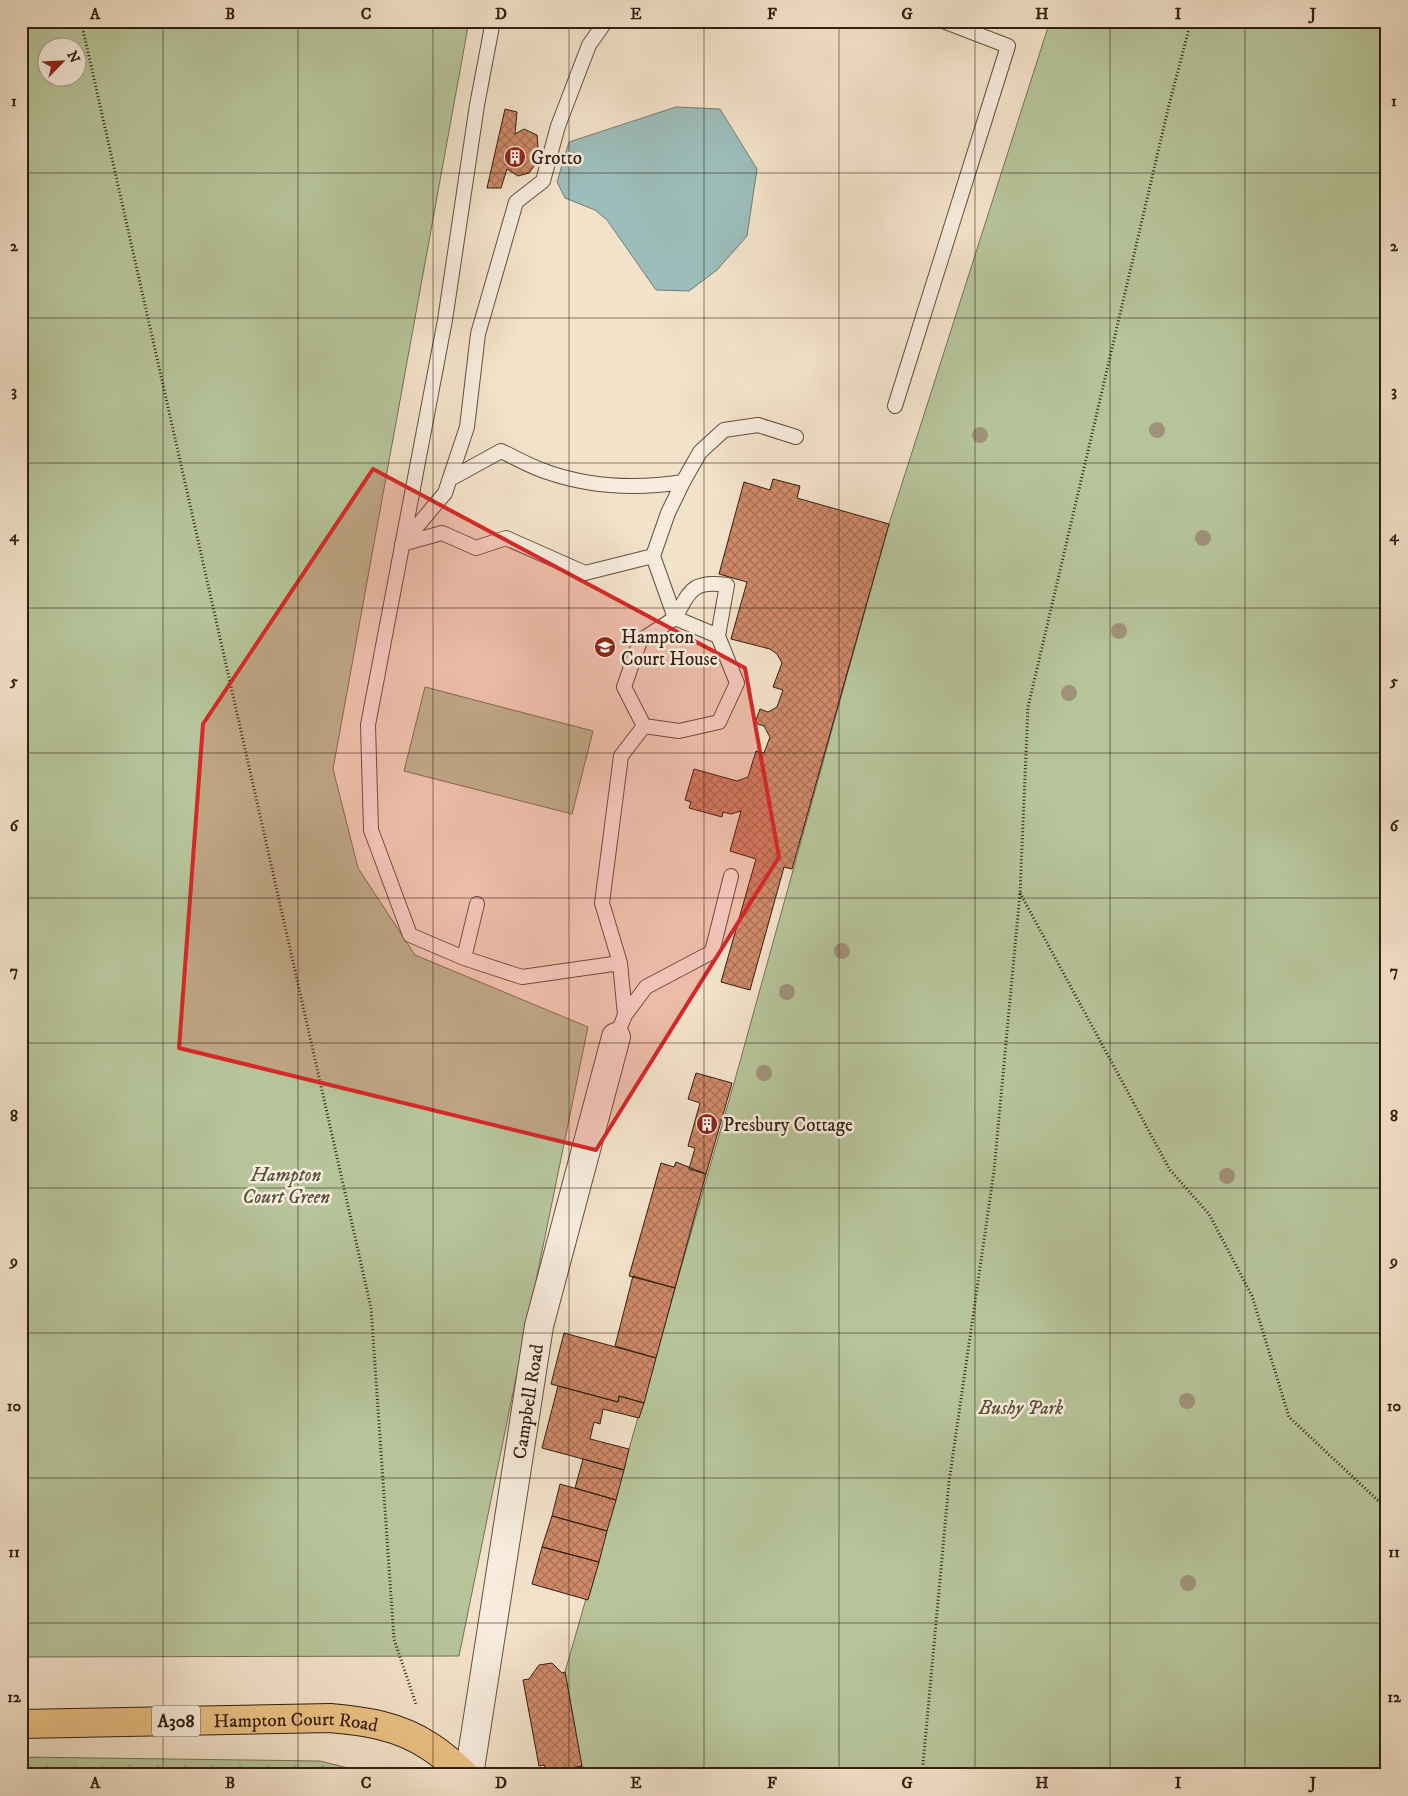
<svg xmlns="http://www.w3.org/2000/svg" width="1408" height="1796" font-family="'IM FELL DW Pica',serif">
  <defs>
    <pattern id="forest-firs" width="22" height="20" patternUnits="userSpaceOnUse" patternTransform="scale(1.25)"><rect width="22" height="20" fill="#b7c49a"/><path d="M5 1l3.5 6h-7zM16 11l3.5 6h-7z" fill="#9ea884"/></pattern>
    <pattern id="building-cross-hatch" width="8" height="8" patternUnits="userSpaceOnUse" patternTransform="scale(1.25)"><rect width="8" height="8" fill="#d08a69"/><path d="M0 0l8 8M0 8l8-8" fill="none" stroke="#a97055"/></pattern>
  </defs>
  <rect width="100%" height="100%" fill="#f3e2ca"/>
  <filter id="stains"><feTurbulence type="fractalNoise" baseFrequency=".004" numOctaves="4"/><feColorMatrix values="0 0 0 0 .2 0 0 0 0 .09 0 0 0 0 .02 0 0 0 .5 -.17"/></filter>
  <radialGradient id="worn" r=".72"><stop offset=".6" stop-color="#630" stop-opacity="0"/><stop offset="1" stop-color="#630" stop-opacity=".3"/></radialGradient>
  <path fill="url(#forest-firs)" stroke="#747155" d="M 21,1757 L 320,1761 L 348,1768 L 362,1775 L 21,1775 Z"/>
  <path fill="#b7c49a" stroke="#747155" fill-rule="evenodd" d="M 21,21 L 469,21 L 333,769 L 358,868 L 415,955 L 588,1027 L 459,1656 L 21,1657 ZM 48,48 L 78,48 L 78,78 L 48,78 Z
    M 1050,21 L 1387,21 L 1387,1775 L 583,1775 L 565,1672 L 736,1076 L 889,524 Z
    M 425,687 L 593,731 L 572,814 L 404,771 Z"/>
  <path fill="#9cbdba" stroke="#727d76" d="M 676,107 L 720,109 L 757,169 L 747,236 L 717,270 L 689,291 L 656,290 L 607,220 L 595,210 L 565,198 L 557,182 L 569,142 Z"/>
  <path fill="url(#building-cross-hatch)" stroke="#321e10" d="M 505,109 L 517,112 L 515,134 L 524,129 L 537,135 L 538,147 L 534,166 L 529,173 L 518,176 L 507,169 L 501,188 L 487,188 Z
    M 773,479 L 800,486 L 797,498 L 889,524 L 792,869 L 784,867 L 750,990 L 721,982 L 756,859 L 730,851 L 741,811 L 731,814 L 723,812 L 722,817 L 689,808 L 691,802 L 685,800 L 694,769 L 737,781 L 748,777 L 756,751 L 764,753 L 770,737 L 764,726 L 755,723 L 760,709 L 768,712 L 777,707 L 783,690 L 773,687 L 782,663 L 777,654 L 770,649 L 731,639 L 747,582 L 719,574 L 744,482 L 770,490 Z
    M 696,1073 L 732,1083 L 706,1174 L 689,1169 L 695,1148 L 688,1146 L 700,1103 L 688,1099 Z
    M 676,1162 L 706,1174 L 675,1288 L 629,1276 L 661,1163 L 674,1167 Z
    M 633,1276 L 675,1288 L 656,1358 L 615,1346 Z
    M 564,1333 L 656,1358 L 644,1403 L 619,1396 L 618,1402 L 551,1384 Z
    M 558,1386 L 618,1402 L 619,1396 L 644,1403 L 639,1418 L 603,1409 L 600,1424 L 594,1422 L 590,1439 L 629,1449 L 624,1470 L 542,1448 Z
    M 583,1459 L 624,1470 L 616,1500 L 575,1488 Z
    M 560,1484 L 616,1500 L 607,1531 L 552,1516 Z
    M 552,1516 L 607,1531 L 599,1562 L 542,1547 Z
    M 542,1547 L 599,1562 L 588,1600 L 532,1584 Z
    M 552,1663 L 562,1673 L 565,1672 L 582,1766 L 546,1773 L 544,1765 L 539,1766 L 523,1680 L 529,1679 L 539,1665 Z
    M 582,1766 L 583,1775 L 552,1775 L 552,1772 Z"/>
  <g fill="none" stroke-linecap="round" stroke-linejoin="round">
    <g stroke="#624f3e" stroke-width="16">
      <path id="service" d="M 895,406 L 1008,46 L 943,21
        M 450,479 L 501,451 C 516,458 531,467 547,472 C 590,487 638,489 683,482 L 700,452 L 724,430 L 758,425 L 796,437
        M 403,543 L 445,493 L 467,427 L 478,334 L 516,202 L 543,181 L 558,126 L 589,45 L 606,21
        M 402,544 L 442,533 L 476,548 L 506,538 L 585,573 L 653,556
        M 675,618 L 653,556 L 668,513 L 683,482
        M 675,618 C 690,590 693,580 727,585 L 718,636
        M 477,904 L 464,958 L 522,977 L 620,963
        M 464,958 L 410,935 L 371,830 L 368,725 L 445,320 L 477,105 L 493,21
        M 625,1015 L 646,987 L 712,952 L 731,876
        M 616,1037 L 625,1015 L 620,963 L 602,903 L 621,756 L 644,726 L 679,731 L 719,722 L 737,683 L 718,636 L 675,618 L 640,641 L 624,687 L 644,726"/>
    </g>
    <g stroke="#624f3e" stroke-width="30">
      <g id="minor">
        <path id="s1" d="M 469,1775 L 539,1326 L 616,1037"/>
      </g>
    </g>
    <g stroke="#321e10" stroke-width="30">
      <g id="primary">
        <path id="s2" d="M 21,1724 L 330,1718 C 365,1721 399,1726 429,1746 C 442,1754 454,1765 465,1775"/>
      </g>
    </g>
    <path stroke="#321e10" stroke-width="3" stroke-dasharray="1 2.5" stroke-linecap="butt" d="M 81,21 L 371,1308 L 394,1639 L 416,1704
      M 1020,893 L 1170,1170 L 1209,1214 L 1252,1296 L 1289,1417 L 1387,1509
      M 922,1775 L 949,1482 L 994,1171 L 1020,893 L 1028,707 L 1169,105 L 1191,21"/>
    <use href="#service" stroke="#f7ecdd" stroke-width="14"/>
    <use href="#minor" stroke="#f7ecdd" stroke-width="28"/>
    <use href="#primary" stroke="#eac185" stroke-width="28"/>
  </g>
  <g fill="#9f927a">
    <circle cx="1157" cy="430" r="8"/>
    <circle cx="980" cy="435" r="8"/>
    <circle cx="1203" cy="538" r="8"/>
    <circle cx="1119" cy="631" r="8"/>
    <circle cx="1069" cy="693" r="8"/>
    <circle cx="842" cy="951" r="8"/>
    <circle cx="787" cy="992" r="8"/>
    <circle cx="764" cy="1073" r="8"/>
    <circle cx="1227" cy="1176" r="8"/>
    <circle cx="1187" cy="1401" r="8"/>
    <circle cx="1188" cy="1583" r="8"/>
  </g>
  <path fill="#d62828" fill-opacity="0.2" stroke="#d62828" stroke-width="4" stroke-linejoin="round" d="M 373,469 L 745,668 L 779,857 L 596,1150 L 179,1048 L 203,724 Z"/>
  <path fill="none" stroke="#321e10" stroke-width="1" stroke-opacity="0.55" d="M 163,21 L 163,1775M 298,21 L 298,1775M 433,21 L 433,1775M 569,21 L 569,1775M 704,21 L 704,1775M 839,21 L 839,1775M 975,21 L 975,1775M 1110,21 L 1110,1775M 1245,21 L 1245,1775M 21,173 L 1387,173M 21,318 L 1387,318M 21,463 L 1387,463M 21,608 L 1387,608M 21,753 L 1387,753M 21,898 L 1387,898M 21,1043 L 1387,1043M 21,1188 L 1387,1188M 21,1333 L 1387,1333M 21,1478 L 1387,1478M 21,1623 L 1387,1623"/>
  <defs>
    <g id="building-disc" transform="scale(1.125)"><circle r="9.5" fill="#8f2418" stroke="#f7ecdd"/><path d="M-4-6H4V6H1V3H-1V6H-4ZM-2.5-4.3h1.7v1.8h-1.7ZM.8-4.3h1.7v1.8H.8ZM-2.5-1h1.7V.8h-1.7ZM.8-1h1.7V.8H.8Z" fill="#fff"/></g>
    <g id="school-disc" transform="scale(1.125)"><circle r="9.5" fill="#8f2418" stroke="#f7ecdd"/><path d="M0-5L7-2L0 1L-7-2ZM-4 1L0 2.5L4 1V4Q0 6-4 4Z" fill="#fff"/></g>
  </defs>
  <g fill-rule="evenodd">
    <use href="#building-disc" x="515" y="157"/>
    <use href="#school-disc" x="605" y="647"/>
    <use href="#building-disc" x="707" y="1124"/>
  </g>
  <g text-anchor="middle" stroke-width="5" stroke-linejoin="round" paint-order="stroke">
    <rect fill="#f7ecdd" stroke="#6d5c4e" stroke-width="1" x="152" y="1705.5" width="48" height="31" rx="4"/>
    <g font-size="18" font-weight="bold" fill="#321e10">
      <text x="176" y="1727">A308</text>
    </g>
    <g font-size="19" fill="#321e10" stroke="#f7ecdd" text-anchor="start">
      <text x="531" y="164">Grotto</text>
      <text x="621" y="643">Hampton<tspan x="621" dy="22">Court House</tspan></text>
      <text x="723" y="1131">Presbury Cottage</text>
    </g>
    <g font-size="19" font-style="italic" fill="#5a5039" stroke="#f7ecdd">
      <text x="286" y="1181">Hampton<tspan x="286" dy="22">Court Green</tspan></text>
      <text x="1021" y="1414">Bushy Park</text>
    </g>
    <g font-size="19" fill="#321e10" stroke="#f7ecdd">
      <text dy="7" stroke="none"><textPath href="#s1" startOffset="378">Campbell Road</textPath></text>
      <text dy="7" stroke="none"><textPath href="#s2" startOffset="275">Hampton Court Road</textPath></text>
    </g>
  </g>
  <rect width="1408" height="1796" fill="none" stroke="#f3e2ca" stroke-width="55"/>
  <g transform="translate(62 62) rotate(66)"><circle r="24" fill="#f7ecdd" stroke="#a89a8b"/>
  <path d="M0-4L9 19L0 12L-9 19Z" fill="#8f2418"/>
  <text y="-8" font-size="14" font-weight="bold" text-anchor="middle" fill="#321e10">N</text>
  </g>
  <rect x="28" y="28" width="1352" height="1740" fill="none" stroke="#321e10" stroke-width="2"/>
  <g font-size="16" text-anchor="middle" font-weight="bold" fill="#321e10">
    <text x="95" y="19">A</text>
    <text x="230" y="19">B</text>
    <text x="366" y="19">C</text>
    <text x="501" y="19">D</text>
    <text x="636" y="19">E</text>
    <text x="772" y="19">F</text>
    <text x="907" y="19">G</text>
    <text x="1042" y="19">H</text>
    <text x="1178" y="19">I</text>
    <text x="1313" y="19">J</text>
    <text x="14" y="106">1</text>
    <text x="1394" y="106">1</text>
    <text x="14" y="251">2</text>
    <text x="1394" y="251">2</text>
    <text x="14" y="396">3</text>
    <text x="1394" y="396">3</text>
    <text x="14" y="541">4</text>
    <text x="1394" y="541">4</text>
    <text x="14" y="686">5</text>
    <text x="1394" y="686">5</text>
    <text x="14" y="831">6</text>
    <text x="1394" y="831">6</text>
    <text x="14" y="976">7</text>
    <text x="1394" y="976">7</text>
    <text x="14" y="1121">8</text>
    <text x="1394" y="1121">8</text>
    <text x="14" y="1266">9</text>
    <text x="1394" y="1266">9</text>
    <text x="14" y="1411">10</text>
    <text x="1394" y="1411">10</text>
    <text x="14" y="1557">11</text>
    <text x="1394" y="1557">11</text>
    <text x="14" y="1702">12</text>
    <text x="1394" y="1702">12</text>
    <text x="95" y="1788">A</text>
    <text x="230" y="1788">B</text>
    <text x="366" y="1788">C</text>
    <text x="501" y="1788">D</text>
    <text x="636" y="1788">E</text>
    <text x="772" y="1788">F</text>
    <text x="907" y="1788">G</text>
    <text x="1042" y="1788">H</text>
    <text x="1178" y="1788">I</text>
    <text x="1313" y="1788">J</text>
  </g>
  <rect width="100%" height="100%" filter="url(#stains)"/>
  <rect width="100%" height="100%" fill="url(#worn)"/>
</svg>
